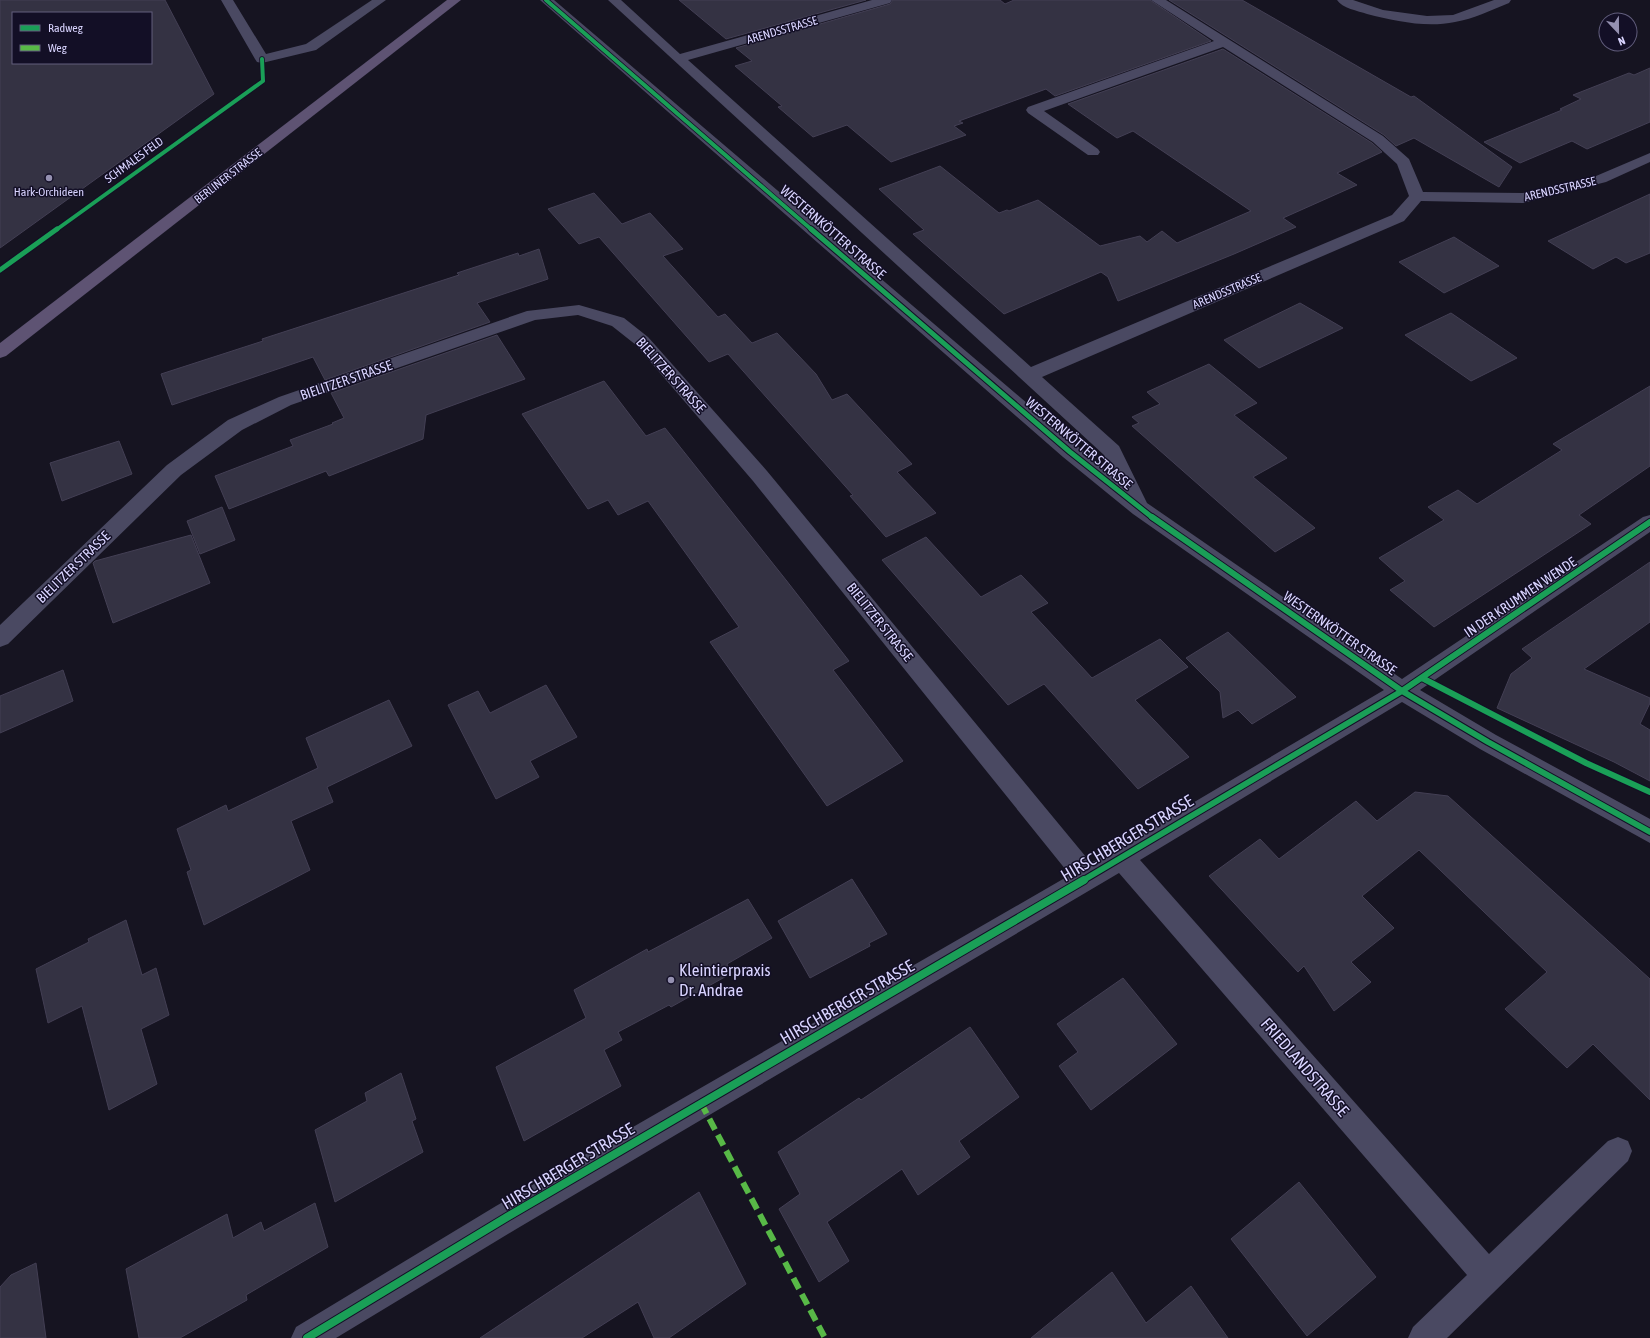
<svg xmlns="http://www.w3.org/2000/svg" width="1650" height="1338" font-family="'Asap Condensed',sans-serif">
  <rect width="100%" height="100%" fill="#161421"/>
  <path fill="#343243" stroke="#433f54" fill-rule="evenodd" d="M 0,0 L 165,0 L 214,94 L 0,248 ZM 13,13 L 151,13 L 151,63 L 13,63 Z
    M 679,0 L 866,0 L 726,39 Z
    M 893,0 L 1000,0 L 1005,4 L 1014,0 L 1150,0 L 1211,41 L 1055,96 L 1046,89 L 959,121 L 963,123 L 954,126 L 966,135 L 891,162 L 847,125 L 813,137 L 778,107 L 782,106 L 735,66 L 752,61 L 736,48 L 890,4 Z
    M 1169,0 L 1242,0 L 1411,97 L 1414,96 L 1512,167 L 1499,187 L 1414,138 L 1396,146 L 1384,135 Z
    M 1223,49 L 1372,143 L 1382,152 L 1337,173 L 1357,185 L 1283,218 L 1296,227 L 1234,254 L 1118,301 L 1108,277 L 1101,272 L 1004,314 L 913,234 L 924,230 L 879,189 L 940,166 L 999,213 L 1007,210 L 1009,211 L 1038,200 L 1100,246 L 1140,236 L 1147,242 L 1162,231 L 1177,243 L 1251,211 L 1133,131 L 1117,138 L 1068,104 Z
    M 1650,68 L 1650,122 L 1587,149 L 1572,141 L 1520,163 L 1484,142 L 1562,110 L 1560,109 L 1581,99 L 1573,95 L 1629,73 L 1634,75 Z
    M 594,193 L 622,224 L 650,213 L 683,249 L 663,256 L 718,317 L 725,314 L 752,343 L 777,333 L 816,374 L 832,400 L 847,394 L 912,464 L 897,472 L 936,513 L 886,537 L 850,496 L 853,495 L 728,354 L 709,362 L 599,237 L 579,244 L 548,209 Z
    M 1650,194 L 1650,253 L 1626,263 L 1616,257 L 1593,269 L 1548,241 Z
    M 1454,237 L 1499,266 L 1444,293 L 1399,262 Z
    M 539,249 L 548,279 L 477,303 L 490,322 L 325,380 L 313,357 L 172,405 L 161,374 L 263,341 L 262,339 L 459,275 L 457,273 L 518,253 L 519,256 Z
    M 1300,303 L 1343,328 L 1259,368 L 1224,340 Z
    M 1451,313 L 1517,358 L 1471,381 L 1405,335 Z
    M 497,335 L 525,379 L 426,415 L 423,439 L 329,476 L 326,471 L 229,509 L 215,476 L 293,446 L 290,440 L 333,424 L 332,423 L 344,418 L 331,393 Z
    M 1209,364 L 1257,403 L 1234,415 L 1287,458 L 1253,477 L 1315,528 L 1275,552 L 1132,426 L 1139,423 L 1132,417 L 1160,404 L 1147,392 Z
    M 604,381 L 646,436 L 665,428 L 786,580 L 849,661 L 833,670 L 903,761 L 827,806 L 710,642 L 739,627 L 648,501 L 618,515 L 608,500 L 588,509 L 522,414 Z
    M 1650,386 L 1650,466 L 1579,515 L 1591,524 L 1434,627 L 1390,590 L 1405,581 L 1379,558 L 1444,520 L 1428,507 L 1458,490 L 1477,504 L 1562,450 L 1553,444 Z
    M 119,441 L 132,474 L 62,501 L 50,463 Z
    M 222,507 L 235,540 L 200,554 L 187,521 Z
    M 191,535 L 210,583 L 113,623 L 93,563 L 95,561 Z
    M 926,537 L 981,597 L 1021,575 L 1048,603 L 1031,612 L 1092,678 L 1160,639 L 1188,667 L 1135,700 L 1189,757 L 1138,789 L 1044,684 L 1008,705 L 882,560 Z
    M 1650,562 L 1650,622 L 1584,669 L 1650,698 L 1650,703 L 1640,724 L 1650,730 L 1650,781 L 1614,762 L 1497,708 L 1511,674 L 1532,658 L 1522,649 Z
    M 1228,632 L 1296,697 L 1252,724 L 1238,710 L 1223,718 L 1220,692 L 1186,658 Z
    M 63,670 L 73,701 L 0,733 L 0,696 Z
    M 546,685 L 577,737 L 530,761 L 539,777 L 496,799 L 448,705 L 478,691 L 490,713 Z
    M 389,700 L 412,746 L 327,787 L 333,802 L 291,821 L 310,870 L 204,925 L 187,872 L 191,870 L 177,829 L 226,805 L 228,811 L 318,768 L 306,738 Z
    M 1415,792 L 1448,796 L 1650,979 L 1650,1100 L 1593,1044 L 1567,1068 L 1505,1009 L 1547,972 L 1419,850 L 1362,896 L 1394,928 L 1351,962 L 1371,982 L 1334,1011 L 1304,966 L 1298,972 L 1209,876 L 1260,839 L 1279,859 L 1356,801 L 1377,821 Z
    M 852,879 L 887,934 L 869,943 L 870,946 L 810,978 L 778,921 Z
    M 748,899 L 772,938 L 727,964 L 732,973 L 671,1007 L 669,1005 L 618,1032 L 622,1040 L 604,1050 L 621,1086 L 524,1141 L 496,1067 L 586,1018 L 574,990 L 647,949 L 648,952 Z
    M 126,920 L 142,975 L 156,968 L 169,1015 L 141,1029 L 157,1084 L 109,1110 L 82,1006 L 48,1023 L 36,969 L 89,942 L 88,939 Z
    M 1123,978 L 1177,1044 L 1091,1110 L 1059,1066 L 1078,1052 L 1057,1024 Z
    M 970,1027 L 1019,1097 L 959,1141 L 970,1157 L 918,1195 L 902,1169 L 827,1222 L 849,1261 L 819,1282 L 779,1209 L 800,1194 L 778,1152 L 859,1098 L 861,1100 Z
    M 401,1073 L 416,1119 L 412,1121 L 423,1152 L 335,1202 L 315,1130 L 367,1101 L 365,1093 Z
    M 1299,1182 L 1376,1277 L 1307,1336 L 1231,1239 Z
    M 699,1192 L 746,1284 L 669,1338 L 654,1338 L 638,1302 L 582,1338 L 480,1338 Z
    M 315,1203 L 328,1247 L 246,1295 L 247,1300 L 180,1338 L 139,1338 L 126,1269 L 227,1214 L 233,1238 L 261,1222 L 264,1231 Z
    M 36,1263 L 46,1338 L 0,1338 L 0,1287 L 11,1275 Z
    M 1112,1272 L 1146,1323 L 1191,1286 L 1228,1338 L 1031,1338 Z"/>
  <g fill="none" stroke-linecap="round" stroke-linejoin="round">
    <path fill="#4a4962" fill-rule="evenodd" d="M 221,0 L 233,0 L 266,54 L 306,44 L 372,0 L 386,0 L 316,50 L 262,63 L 257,62 L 255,59 Z
      M 540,0 L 554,0 L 1116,479 L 1104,455 L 608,0 L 621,0 L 680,54 L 872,0 L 892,0 L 890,3 L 688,60 L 1031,367 L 1392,215 L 1409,196 L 1397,164 L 1373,142 L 1223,47 L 1044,111 L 1098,149 L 1100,152 L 1098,155 L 1088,155 L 1028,113 L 1026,110 L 1028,107 L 1214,41 L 1151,0 L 1166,0 L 1383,136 L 1409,159 L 1423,192 L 1523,193 L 1596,176 L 1650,153 L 1650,162 L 1606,182 L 1523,203 L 1421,201 L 1404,221 L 1042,377 L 1119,446 L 1147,503 L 1402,679 L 1643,517 L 1650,515 L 1650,532 L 1420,690 L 1496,735 L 1650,819 L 1650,843 L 1480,749 L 1402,702 L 1140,860 L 1489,1254 L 1608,1141 L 1618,1137 L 1628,1141 L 1632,1151 L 1628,1161 L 1447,1338 L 1408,1338 L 1413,1327 L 1467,1275 L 1119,873 L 518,1228 L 336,1338 L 291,1338 L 296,1327 L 496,1206 L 1070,875 L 753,481 L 636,345 L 612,326 L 578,315 L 535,320 L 291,405 L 242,430 L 181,475 L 8,644 L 0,647 L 0,625 L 167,465 L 228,420 L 279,397 L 527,311 L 579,305 L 624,318 L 648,337 L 767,471 L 1091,863 L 1384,690 L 1133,514 L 1063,457 Z
      M 1337,0 L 1353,0 L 1383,10 L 1427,16 L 1453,15 L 1494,0 L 1511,0 L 1509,3 C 1491,10 1474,19 1455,22 C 1426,28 1395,21 1367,14 C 1358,11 1342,8 1337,0 Z"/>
    <path fill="#5e5373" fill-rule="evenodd" d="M 447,0 L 461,0 L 6,356 L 0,358 L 0,343 Z"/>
    <path stroke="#58b947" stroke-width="6" stroke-dasharray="12 6" stroke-linecap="butt" d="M 701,1103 L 825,1338"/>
    <g stroke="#130f26" stroke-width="5.5">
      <path id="cycleway-far3" d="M 546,0 L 812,230
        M 56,230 L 263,81 L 262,59"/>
    </g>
    <g stroke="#130f26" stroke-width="7">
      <path id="cycleway-far2" d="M 811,229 L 1070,452 L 1153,518
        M 0,270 L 57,229"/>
    </g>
    <g stroke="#130f26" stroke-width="8">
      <path id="cycleway-far1" d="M 1152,517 L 1402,691 L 1488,742 L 1650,832
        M 1422,678 L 1586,763 L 1650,792
        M 1082,881 L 1402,691 L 1650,522"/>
    </g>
    <g stroke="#130f26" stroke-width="10">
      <path id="cycleway" d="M 307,1338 L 507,1217 L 1084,880"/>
    </g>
    <use href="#cycleway-far3" stroke="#1a9f57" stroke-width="4"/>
    <use href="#cycleway-far2" stroke="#1a9f57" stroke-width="5"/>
    <use href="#cycleway-far1" stroke="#1a9f57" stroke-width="6"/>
    <use href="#cycleway" stroke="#1a9f57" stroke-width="8"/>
  </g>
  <g fill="#9591b1" stroke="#130f26" stroke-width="1.5">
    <circle cx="49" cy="178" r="4"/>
    <circle cx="671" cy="980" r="4"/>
  </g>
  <g text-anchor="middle" stroke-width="3" stroke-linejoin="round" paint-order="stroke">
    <g font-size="12" fill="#d9d4ff" stroke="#130f26">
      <text transform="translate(782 30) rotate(-16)" y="4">ARENDSSTRASSE</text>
      <text transform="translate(134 160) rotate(-36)" y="4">SCHMALES FELD</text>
      <text transform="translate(228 176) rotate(-38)" y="4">BERLINER STRASSE</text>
      <text transform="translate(1560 189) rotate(-13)" y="4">ARENDSSTRASSE</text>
      <text transform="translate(1227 291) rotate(-23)" y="4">ARENDSSTRASSE</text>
    </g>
    <g font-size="12" fill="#d9d4ff" stroke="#130f26">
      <text x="49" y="196">Hark-Orchideen</text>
    </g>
    <g font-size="14" fill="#d9d4ff" stroke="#130f26">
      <text transform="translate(833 232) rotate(41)" y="5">WESTERNKÖTTER STRASSE</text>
      <text transform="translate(671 375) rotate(48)" y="5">BIELITZER STRASSE</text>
      <text transform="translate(346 380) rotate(-19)" y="5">BIELITZER STRASSE</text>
      <text transform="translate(1079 443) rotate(40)" y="5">WESTERNKÖTTER STRASSE</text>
      <text transform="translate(73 567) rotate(-44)" y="5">BIELITZER STRASSE</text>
      <text transform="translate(1520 597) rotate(-34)" y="5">IN DER KRUMMEN WENDE</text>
      <text transform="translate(880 622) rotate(51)" y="5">BIELITZER STRASSE</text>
      <text transform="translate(1340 633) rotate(35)" y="5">WESTERNKÖTTER STRASSE</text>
    </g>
    <g font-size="17" fill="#d9d4ff" stroke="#130f26">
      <text transform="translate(1127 838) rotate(-31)" y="6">HIRSCHBERGER STRASSE</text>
      <text transform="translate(847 1002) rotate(-30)" y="6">HIRSCHBERGER STRASSE</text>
      <text transform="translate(1305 1067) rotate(49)" y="6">FRIEDLANDSTRASSE</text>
      <text transform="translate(568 1166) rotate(-31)" y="6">HIRSCHBERGER STRASSE</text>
    </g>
    <g font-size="17" fill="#d9d4ff" stroke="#130f26" text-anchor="start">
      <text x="679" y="976">Kleintierpraxis<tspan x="679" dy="20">Dr. Andrae</tspan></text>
    </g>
  </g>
  <rect x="12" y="12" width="140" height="52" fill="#130f26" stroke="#625e7d"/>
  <rect x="20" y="25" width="20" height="6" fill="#1a9f57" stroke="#625e7d"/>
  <text x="48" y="32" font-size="12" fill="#d9d4ff">Radweg</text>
  <rect x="20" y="45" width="20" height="6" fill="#58b947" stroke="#625e7d"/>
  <text x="48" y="52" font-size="12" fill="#d9d4ff">Weg</text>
  <g transform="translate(1618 32) rotate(158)"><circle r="19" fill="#130f26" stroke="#625e7d"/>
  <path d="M0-3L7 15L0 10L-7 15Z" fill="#9591b1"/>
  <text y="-6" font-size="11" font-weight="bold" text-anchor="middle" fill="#d9d4ff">N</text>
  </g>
</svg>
